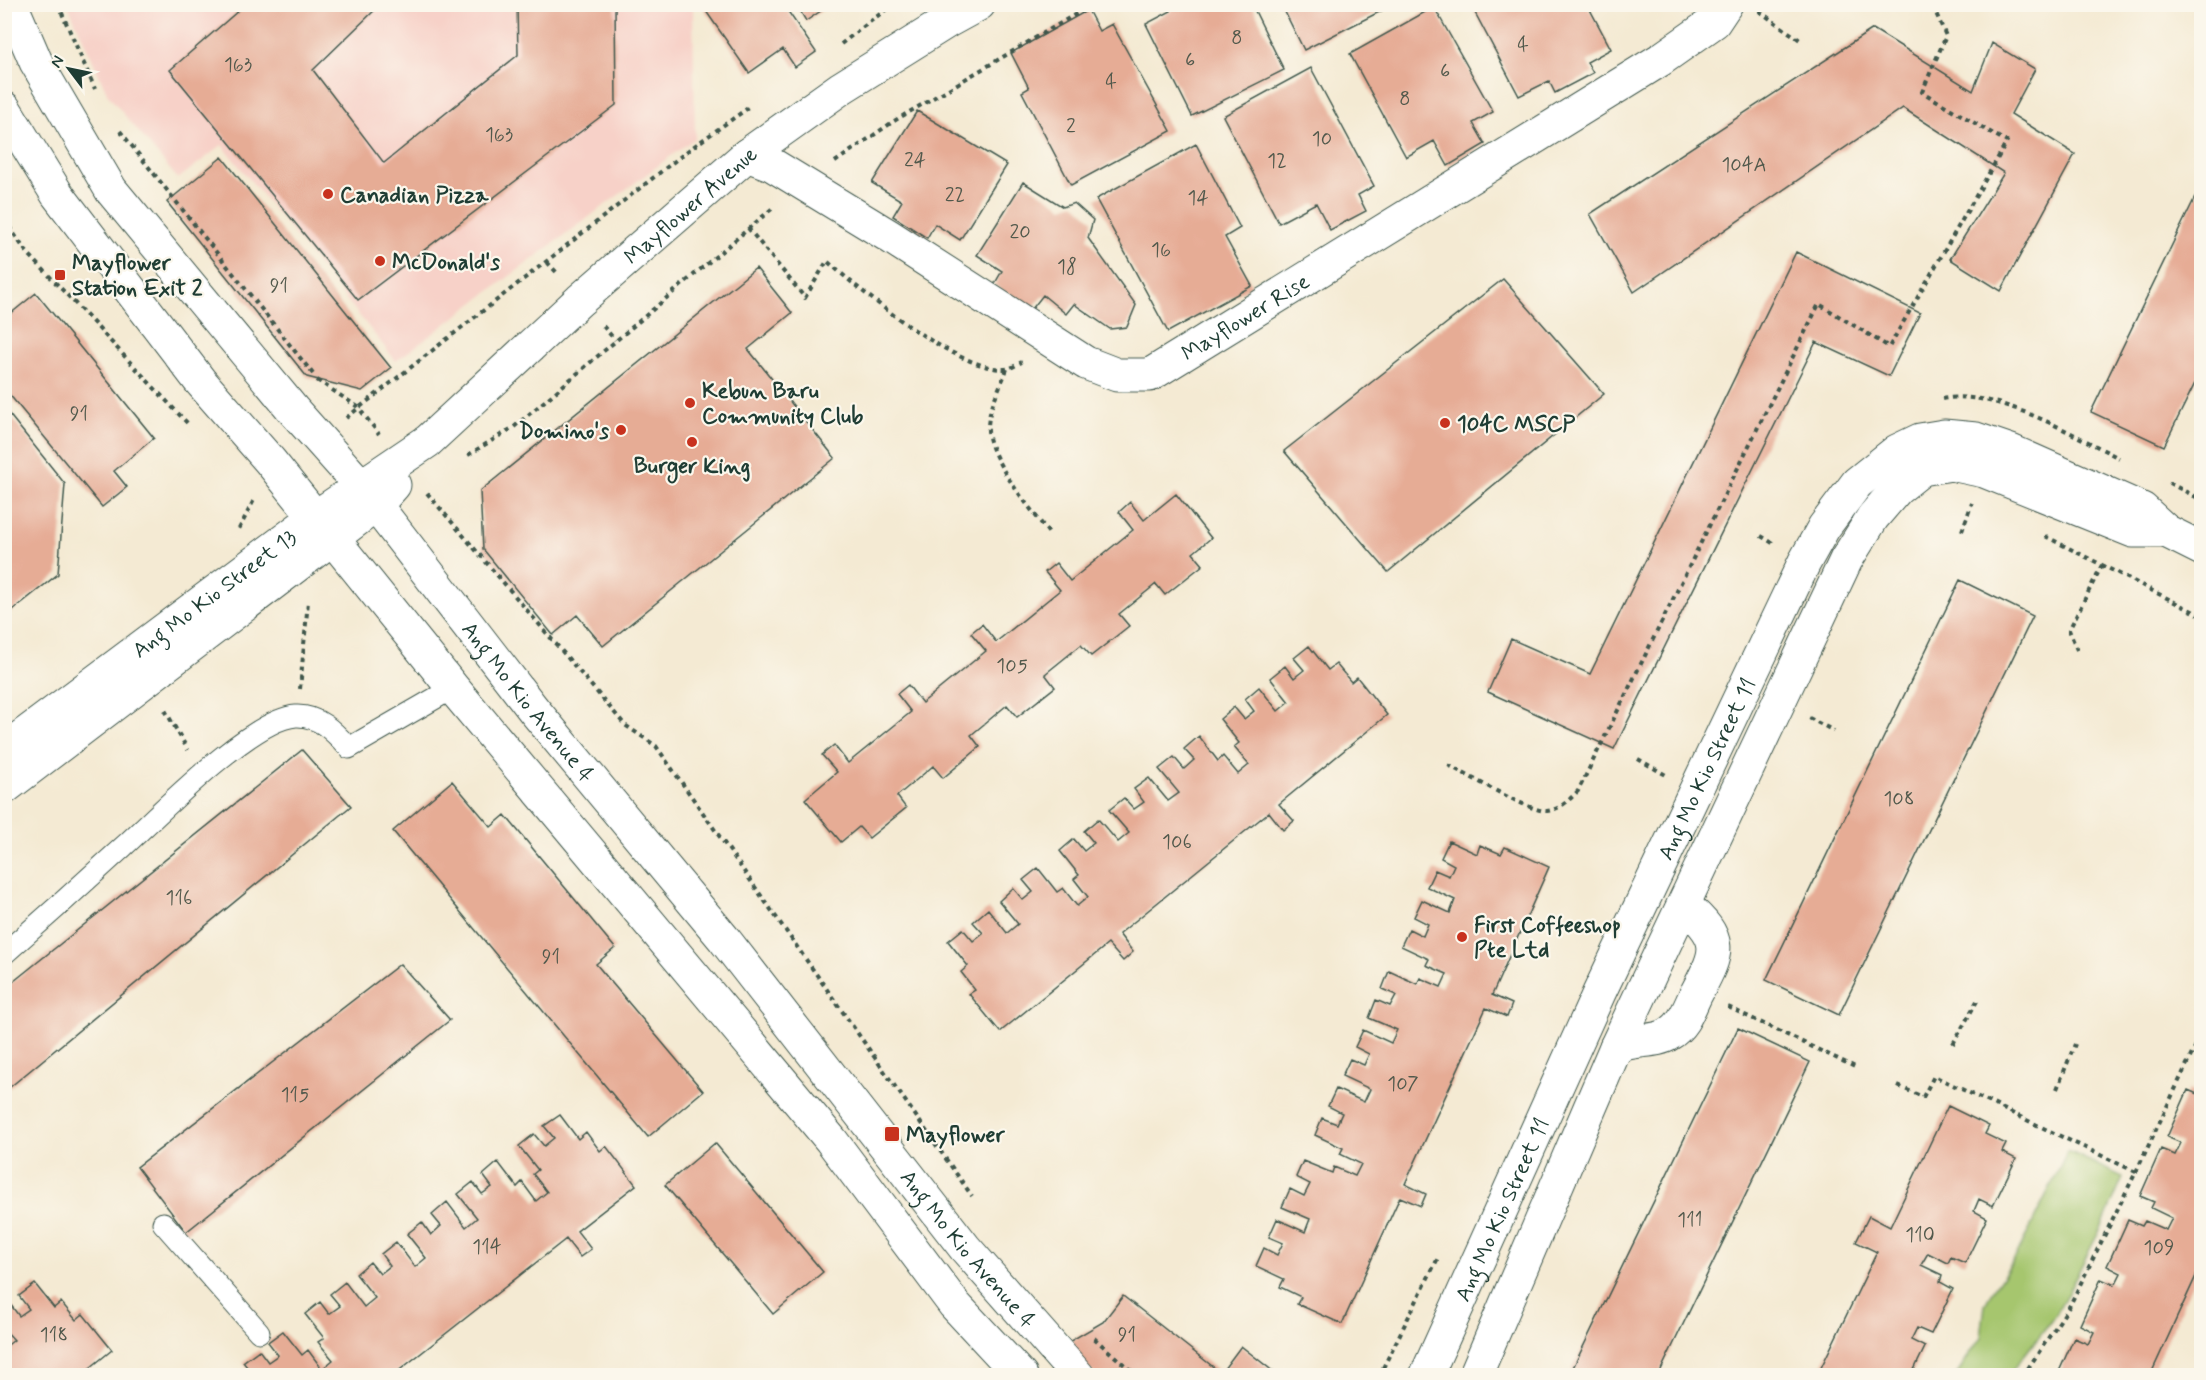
<svg xmlns="http://www.w3.org/2000/svg" width="2206" height="1380" font-family="Mynerve,sans-serif">
  <rect width="100%" height="100%" fill="#fbf7ec"/>
  <filter id="ink" filterUnits="userSpaceOnUse"><feTurbulence type="fractalNoise" baseFrequency=".0167" numOctaves="2"/><feDisplacementMap in="SourceGraphic" scale="12" xChannelSelector="R" yChannelSelector="G"/><feConvolveMatrix kernelMatrix="1 2 1 2 8 2 1 2 1" color-interpolation-filters="sRGB"/></filter>
  <filter id="wash" filterUnits="userSpaceOnUse"><feTurbulence type="fractalNoise" baseFrequency=".008" numOctaves="4" result="noise"/><feDisplacementMap in="SourceGraphic" scale="24" xChannelSelector="R" yChannelSelector="G"/><feGaussianBlur stdDeviation="1.35" result="paint"/><feColorMatrix in="noise" values="0 0 0 0 0 0 0 0 0 0 0 0 0 0 0 0 0 1.4 0 .05"/><feComposite in="paint" operator="in"/></filter>
  <g filter="url(#wash)">
    <rect width="100%" height="100%" fill="#f4ead3"/>
    <path fill="#f7d1c8" d="M 68,5 L 693,5 L 695,138 L 396,361 L 222,145 L 178,179 L 108,95 Z"/>
    <path fill="#a6c66e" stroke="#628251" stroke-width="1.5" d="M 2068,1151 L 2123,1177 L 2102,1226 L 2057,1313 L 2009,1375 L 1956,1375 L 1981,1337 L 1985,1305 L 1991,1293 L 2015,1258 Z"/>
    <g id="blocks">
      <path fill="#e6ac95" d="M 246,4 L 381,4 L 313,70 L 384,163 L 518,55 L 517,4 L 615,4 L 616,105 L 358,300 L 170,70 Z
        M 701,4 L 783,4 L 816,52 L 795,67 L 783,49 L 749,73 Z
        M 796,4 L 831,4 L 806,21 Z
        M 1281,4 L 1395,4 L 1304,50 Z
        M 1476,4 L 1587,4 L 1611,49 L 1587,62 L 1593,73 L 1555,93 L 1549,81 L 1519,96 L 1472,7 Z
        M 1168,5 L 1252,5 L 1284,70 L 1192,116 L 1146,24 L 1171,11 Z
        M 1434,7 L 1493,112 L 1473,123 L 1485,144 L 1448,166 L 1434,141 L 1406,157 L 1350,54 Z
        M 1088,10 L 1099,31 L 1112,24 L 1171,131 L 1071,185 L 1022,92 L 1029,88 L 1011,53 Z
        M 1873,29 L 1973,91 L 1992,43 L 2035,69 L 2011,114 L 2075,154 L 2001,291 L 1950,259 L 2004,173 L 1903,108 L 1634,292 L 1590,214 Z
        M 1311,68 L 1374,186 L 1358,195 L 1366,211 L 1330,230 L 1316,203 L 1279,223 L 1223,116 Z
        M 917,111 L 1007,165 L 960,240 L 935,224 L 927,238 L 893,216 L 902,201 L 872,183 Z
        M 1196,144 L 1240,228 L 1225,237 L 1252,286 L 1168,332 L 1096,199 Z
        M 222,157 L 391,368 L 362,391 L 307,377 L 167,202 Z
        M 1023,182 L 1063,207 L 1074,203 L 1093,220 L 1088,238 L 1136,305 L 1127,327 L 1110,329 L 1074,304 L 1066,314 L 1043,295 L 1032,309 L 994,285 L 1002,271 L 977,255 Z
        M 2202,183 L 2202,369 L 2164,446 L 2091,412 Z
        M 1796,252 L 1920,313 L 1889,376 L 1816,342 L 1614,749 L 1488,692 L 1511,639 L 1590,674 Z
        M 756,268 L 792,313 L 748,349 L 835,458 L 603,646 L 577,615 L 553,635 L 483,549 L 480,491 Z
        M 1503,279 L 1604,394 L 1388,572 L 1284,451 Z
        M 36,293 L 154,438 L 114,471 L 127,487 L 102,507 L 4,388 L 4,319 Z
        M 4,408 L 65,484 L 58,574 L 4,617 Z
        M 1176,494 L 1211,538 L 1193,553 L 1203,565 L 1165,595 L 1156,584 L 1119,614 L 1129,626 L 1091,656 L 1081,645 L 1045,674 L 1055,687 L 1017,717 L 1007,705 L 971,735 L 980,747 L 943,778 L 933,766 L 897,796 L 906,808 L 869,838 L 859,827 L 841,842 L 805,799 L 837,772 L 822,755 L 834,745 L 848,763 L 911,712 L 897,694 L 908,685 L 922,703 L 986,651 L 971,633 L 982,624 L 996,642 L 1060,590 L 1045,572 L 1056,563 L 1070,581 L 1133,530 L 1119,512 L 1130,502 L 1144,520 Z
        M 1960,580 L 2033,616 L 1839,1015 L 1766,980 Z
        M 1309,646 L 1328,670 L 1336,664 L 1351,682 L 1357,677 L 1387,715 L 1279,804 L 1294,821 L 1283,830 L 1269,812 L 1119,934 L 1133,952 L 1123,961 L 1108,944 L 1000,1032 L 969,994 L 975,990 L 961,972 L 968,966 L 948,941 L 963,929 L 973,941 L 983,933 L 973,922 L 988,909 L 1007,933 L 1018,924 L 999,901 L 1013,888 L 1023,900 L 1033,892 L 1023,880 L 1038,868 L 1057,892 L 1063,888 L 1077,906 L 1088,897 L 1074,879 L 1079,875 L 1060,851 L 1074,839 L 1084,851 L 1094,843 L 1084,831 L 1098,819 L 1118,842 L 1129,833 L 1109,810 L 1124,798 L 1134,809 L 1144,802 L 1134,789 L 1149,778 L 1168,801 L 1179,793 L 1159,769 L 1174,757 L 1184,769 L 1194,760 L 1184,749 L 1199,736 L 1218,761 L 1223,756 L 1238,774 L 1249,765 L 1234,747 L 1239,743 L 1220,719 L 1234,707 L 1244,719 L 1254,711 L 1245,699 L 1259,687 L 1278,711 L 1289,702 L 1270,678 L 1285,666 L 1294,678 L 1304,670 L 1294,658 Z
        M 302,750 L 351,806 L 4,1092 L 4,989 Z
        M 452,781 L 491,827 L 505,815 L 615,948 L 596,964 L 703,1091 L 648,1137 L 393,831 Z
        M 1449,841 L 1477,854 L 1480,845 L 1501,854 L 1505,847 L 1549,867 L 1492,995 L 1512,1004 L 1507,1017 L 1486,1008 L 1405,1184 L 1426,1194 L 1421,1206 L 1400,1197 L 1342,1324 L 1297,1304 L 1301,1297 L 1280,1287 L 1284,1279 L 1256,1266 L 1264,1248 L 1277,1255 L 1283,1243 L 1269,1237 L 1277,1219 L 1305,1232 L 1310,1219 L 1282,1207 L 1290,1189 L 1304,1196 L 1310,1184 L 1296,1177 L 1303,1161 L 1332,1173 L 1334,1167 L 1355,1176 L 1361,1164 L 1340,1154 L 1343,1148 L 1315,1135 L 1322,1118 L 1337,1124 L 1342,1113 L 1328,1106 L 1336,1089 L 1364,1102 L 1370,1089 L 1342,1076 L 1350,1059 L 1364,1065 L 1369,1054 L 1355,1047 L 1363,1030 L 1391,1043 L 1397,1030 L 1369,1018 L 1376,1000 L 1390,1006 L 1396,995 L 1382,989 L 1389,971 L 1417,984 L 1420,978 L 1441,987 L 1447,974 L 1426,965 L 1429,959 L 1401,946 L 1409,929 L 1423,936 L 1428,924 L 1414,917 L 1422,900 L 1450,913 L 1455,900 L 1427,887 L 1435,870 L 1449,876 L 1454,865 L 1441,858 Z
        M 400,964 L 450,1020 L 186,1232 L 137,1167 Z
        M 1738,1028 L 1810,1062 L 1658,1376 L 1569,1376 Z
        M 2188,1090 L 2202,1096 L 2202,1263 L 2150,1376 L 2057,1376 L 2074,1338 L 2088,1344 L 2094,1332 L 2080,1325 L 2101,1279 L 2115,1285 L 2121,1273 L 2107,1266 L 2128,1220 L 2142,1226 L 2145,1221 L 2166,1230 L 2172,1218 L 2151,1208 L 2154,1202 L 2140,1196 L 2161,1149 L 2175,1155 L 2181,1143 L 2167,1137 Z
        M 1948,1106 L 1989,1126 L 1985,1134 L 2006,1144 L 2002,1152 L 2016,1159 L 1993,1206 L 1979,1199 L 1974,1211 L 1987,1218 L 1965,1263 L 1951,1257 L 1948,1263 L 1928,1253 L 1921,1265 L 1942,1275 L 1940,1282 L 1953,1289 L 1931,1334 L 1917,1328 L 1911,1340 L 1925,1347 L 1911,1376 L 1817,1376 L 1877,1252 L 1856,1242 L 1869,1216 L 1890,1227 Z
        M 560,1115 L 578,1139 L 586,1132 L 600,1151 L 606,1146 L 636,1185 L 577,1231 L 591,1249 L 580,1257 L 566,1239 L 392,1376 L 254,1376 L 243,1362 L 259,1350 L 268,1362 L 278,1355 L 268,1342 L 283,1331 L 302,1355 L 308,1350 L 322,1369 L 333,1360 L 318,1342 L 324,1338 L 305,1314 L 320,1302 L 329,1314 L 340,1306 L 330,1294 L 345,1282 L 364,1307 L 375,1298 L 356,1274 L 370,1262 L 380,1274 L 390,1266 L 381,1254 L 396,1242 L 415,1267 L 426,1258 L 407,1234 L 422,1222 L 431,1235 L 441,1226 L 432,1215 L 447,1202 L 466,1227 L 477,1218 L 458,1194 L 473,1182 L 482,1194 L 492,1187 L 483,1175 L 498,1162 L 517,1187 L 522,1182 L 536,1201 L 547,1192 L 533,1174 L 538,1170 L 519,1146 L 534,1134 L 544,1146 L 554,1138 L 544,1126 Z
        M 715,1143 L 823,1272 L 773,1314 L 665,1185 Z
        M 35,1284 L 54,1308 L 61,1302 L 76,1320 L 83,1314 L 112,1350 L 80,1376 L 4,1376 L 4,1348 L 14,1340 L 4,1329 L 4,1308 L 10,1304 L 19,1316 L 29,1309 L 19,1296 Z
        M 1123,1296 L 1221,1373 L 1241,1346 L 1279,1376 L 1097,1376 L 1060,1347 L 1103,1322 Z"/>
    </g>
  </g>
  <g filter="url(#ink)">
    <use href="#blocks" fill-opacity="0" stroke="#3f574c" stroke-width="1.5"/>
    <g fill="none" stroke-linecap="round" stroke-linejoin="round">
      <g stroke="#3f574c" stroke-width="23">
        <path id="lane" d="M 4,954 C 44,919 84,883 123,847 C 158,815 251,719 296,716 C 319,715 335,733 349,748 L 453,688
          M 163,1223 L 259,1332"/>
      </g>
      <g stroke="#3f574c" stroke-width="35">
        <g id="street">
          <path id="s1" d="M 747,155 L 771,164 L 889,236 L 1086,363 L 1117,375 L 1150,375 L 1660,60 L 1714,22 L 1726,4"/>
          <path id="s2" d="M 4,750 L 314,518 L 428,441 L 580,300 L 747,155 L 841,88 L 948,21 L 979,4"/>
          <path d="M 4,788 L 376,505 L 394,485"/>
          <path d="M 1616,1047 C 1633,1038 1656,1043 1669,1034 C 1683,1026 1688,1011 1695,996 C 1718,952 1726,941 1684,905"/>
          <path id="s3" d="M 1426,1376 L 1599,993 L 1804,563 L 1824,527 L 1857,483 L 1897,451 L 1920,440 L 1944,436 L 1976,439 L 2011,451 L 2142,509 L 2166,531 L 2202,549"/>
          <path d="M 1475,1376 L 1616,1047 L 1846,560 L 1873,517 L 1897,489 L 1922,469 L 1951,464 L 1984,471 L 2133,531 L 2166,531"/>
        </g>
      </g>
      <g stroke="#3f574c" stroke-width="35">
        <g id="secondary">
          <path id="s4" d="M 11,4 L 36,62 L 111,190 L 294,411 L 360,485 L 533,709 L 724,939 L 965,1248 L 1078,1376"/>
          <path d="M 4,108 L 57,194 L 200,381 L 270,461 L 453,688 L 831,1140 L 954,1304 L 1021,1376"/>
        </g>
      </g>
      <path stroke="#3f574c" stroke-width="4" stroke-dasharray="4.5 4.5" stroke-linecap="butt" d="M 58,4 L 95,89
        M 1759,11 L 1800,40
        M 841,44 L 893,4
        M 120,131 L 313,374
        M 835,162 L 894,121 L 1093,4
        M 4,219 L 25,250 L 190,426
        M 748,228 L 805,298 L 827,261 C 864,294 956,370 1005,369 C 1011,369 1017,364 1022,362
        M 547,262 L 559,275
        M 603,326 L 615,340
        M 1007,369 C 1000,388 987,410 988,431 C 991,464 1032,509 1050,535
        M 317,380 L 358,407 L 379,434
        M 1942,399 C 1995,388 2072,434 2119,458
        M 346,418 L 690,149 L 748,108
        M 468,455 L 514,427 L 774,207
        M 2169,483 L 2202,500
        M 427,493 L 625,725 L 656,746 L 972,1196
        M 239,529 L 255,498
        M 1962,531 L 1972,503
        M 1761,536 L 1776,545
        M 2045,536 L 2202,616
        M 2077,650 L 2069,630 L 2102,565
        M 300,689 L 308,601
        M 165,710 L 188,750
        M 1809,718 L 1834,731
        M 1638,759 L 1666,775
        M 1448,765 C 1466,774 1530,812 1547,811 C 1561,809 1569,800 1578,791 L 1819,304 L 1889,347 L 2007,142 L 1922,92 L 1946,36 L 1932,4
        M 1728,1007 L 1855,1067
        M 1953,1044 L 1977,1001
        M 1898,1086 L 1923,1097 L 1934,1076 L 2136,1172 L 2069,1307 L 2023,1376
        M 2057,1089 L 2075,1044
        M 2136,1172 L 2197,1043 L 2202,1045
        M 1094,1338 L 1137,1376
        M 1379,1376 L 1439,1256"/>
      <use href="#lane" stroke="#fff" stroke-width="21"/>
      <use href="#street" stroke="#fff" stroke-width="33"/>
      <use href="#secondary" stroke="#fff" stroke-width="33"/>
    </g>
  </g>
  <g fill="#c8321e" stroke="#fbf7ec" stroke-width="2">
    <circle cx="328" cy="194" r="6"/>
    <circle cx="380" cy="261" r="6"/>
    <rect x="54" y="269" width="12" height="12" rx="3"/>
    <circle cx="690" cy="403" r="6"/>
    <circle cx="1445" cy="423" r="6"/>
    <circle cx="621" cy="430" r="6"/>
    <circle cx="692" cy="442" r="6"/>
    <circle cx="1462" cy="937" r="6"/>
    <rect x="884" y="1126" width="16" height="16" rx="3"/>
  </g>
  <g text-anchor="middle" stroke-width="4.5" stroke-linejoin="round" paint-order="stroke">
    <g font-size="20" fill="#51594c">
      <text x="1237" y="44">8</text>
      <text x="1523" y="51">4</text>
      <text x="1190" y="66">6</text>
      <text x="238" y="71">163</text>
      <text x="1445" y="77">6</text>
      <text x="1111" y="88">4</text>
      <text x="1405" y="105">8</text>
      <text x="1071" y="132">2</text>
      <text x="499" y="141">163</text>
      <text x="1322" y="145">10</text>
      <text x="915" y="166">24</text>
      <text x="1277" y="167">12</text>
      <text x="1744" y="171">104A</text>
      <text x="955" y="201">22</text>
      <text x="1198" y="204">14</text>
      <text x="1020" y="238">20</text>
      <text x="1161" y="256">16</text>
      <text x="1067" y="273">18</text>
      <text x="279" y="292">91</text>
      <text x="79" y="420">91</text>
      <text x="1012" y="672">105</text>
      <text x="1899" y="805">108</text>
      <text x="1177" y="848">106</text>
      <text x="179" y="904">116</text>
      <text x="551" y="963">91</text>
      <text x="1403" y="1090">107</text>
      <text x="295" y="1101">115</text>
      <text x="1690" y="1226">111</text>
      <text x="1920" y="1241">110</text>
      <text x="487" y="1253">114</text>
      <text x="2159" y="1254">109</text>
      <text x="54" y="1341">118</text>
      <text x="1127" y="1341">91</text>
    </g>
    <g font-size="22" font-weight="bold" fill="#1f3d34" stroke="#fbf7ec" text-anchor="start">
      <text x="340" y="202">Canadian Pizza</text>
      <text x="392" y="269">McDonald's</text>
      <text x="72" y="270">Mayflower<tspan x="72" dy="25">Station Exit 2</tspan></text>
      <text x="702" y="398">Kebun Baru<tspan x="702" dy="25">Community Club</tspan></text>
      <text x="1457" y="431">104C MSCP</text>
      <text x="609" y="438" text-anchor="end">Domino's</text>
      <text x="692" y="473" text-anchor="middle">Burger King</text>
      <text x="1474" y="932">First Coffeeshop<tspan x="1474" dy="25">Pte Ltd</tspan></text>
      <text x="906" y="1142">Mayflower</text>
    </g>
    <g font-size="22" fill="#1f3d34" stroke="#fbf7ec">
      <text dy="8" stroke="none"><textPath href="#s2" startOffset="878">Mayflower Avenue</textPath></text>
      <text dy="8" stroke="none"><textPath href="#s1" startOffset="576">Mayflower Rise</textPath></text>
      <text dy="8" stroke="none"><textPath href="#s2" startOffset="262">Ang Mo Kio Street 13</textPath></text>
      <text dy="8" stroke="none"><textPath href="#s4" startOffset="872">Ang Mo Kio Avenue 4</textPath></text>
      <text dy="8" stroke="none"><textPath href="#s3" startOffset="669">Ang Mo Kio Street 11</textPath></text>
      <text dy="8" stroke="none"><textPath href="#s3" startOffset="183">Ang Mo Kio Street 11</textPath></text>
      <text dy="8" stroke="none"><textPath href="#s4" startOffset="1574">Ang Mo Kio Avenue 4</textPath></text>
    </g>
  </g>
  <rect width="2206" height="1380" fill="none" stroke="#fbf7ec" stroke-width="24"/>
  <g transform="translate(69 69) rotate(302)" stroke="#fbf7ec" stroke-width="4.5" paint-order="stroke">
  <path d="M0-4.5L10 22L0 15L-10 22Z" fill="#1f3d34"/>
  <text y="-9" font-size="16" font-weight="bold" text-anchor="middle" fill="#1f3d34">N</text>
  </g>
</svg>
